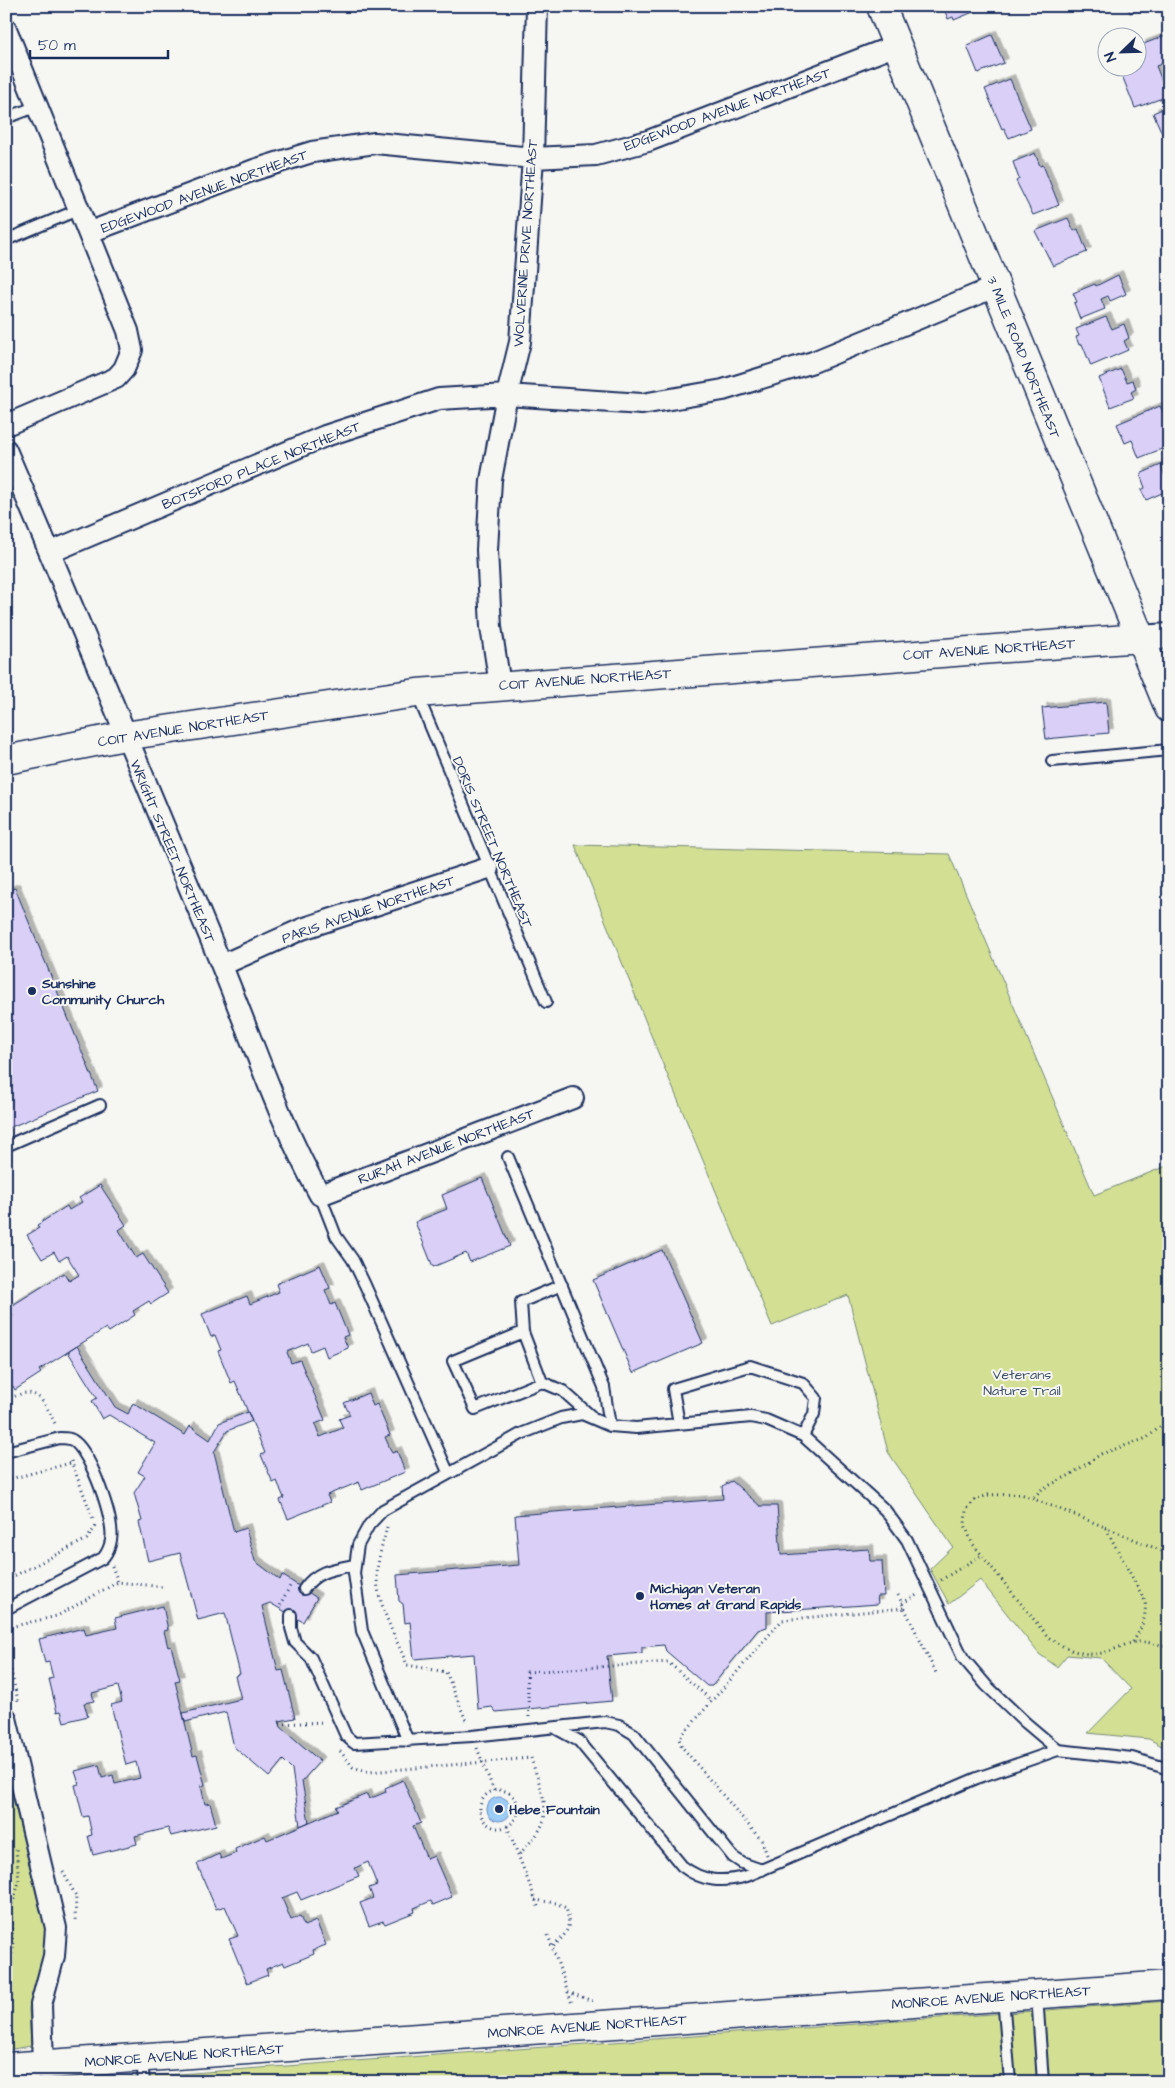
<svg xmlns="http://www.w3.org/2000/svg" width="1175" height="2088" font-family="'Architects Daughter',sans-serif">
  <defs>
    <filter id="shadow"><feDropShadow dx="4.5" dy="-4.5" stdDeviation="0" flood-color="#0004"/></filter>
  </defs>
  <rect width="100%" height="100%" fill="#f6f6f2"/>
  <filter id="ink" filterUnits="userSpaceOnUse"><feTurbulence type="fractalNoise" baseFrequency=".02" numOctaves="2"/><feDisplacementMap in="SourceGraphic" scale="10" xChannelSelector="R" yChannelSelector="G"/><feConvolveMatrix kernelMatrix="1 2 1 2 8 2 1 2 1" color-interpolation-filters="sRGB"/></filter>
  <g filter="url(#ink)">
    <path fill="#d3e093" stroke="#778878" d="M 575,845 L 949,854 L 1094,1195 L 1169,1165 L 1169,1750 L 1149,1739 L 1088,1733 L 1131,1689 L 1101,1658 L 1067,1655 L 1057,1667 L 1039,1654 L 980,1580 L 949,1604 L 930,1569 L 953,1547 L 888,1452 L 848,1295 L 772,1326 L 657,1050 Z
      M 6,1770 L 47,1937 L 41,1968 L 31,1997 L 29,2009 L 31,2046 L 6,2050 Z
      M 1169,2001 L 1169,2082 L 70,2082 Z"/>
    <path fill="#9cccf8" stroke="#688dba" d="M487 1809a12 12 0 1 1 24 0a12 12 0 1 1-24 0Z"/>
    <path fill="#d9cff7" stroke="#1b2f5e" filter="url(#shadow)" d="M 943,6 L 976,6 L 978,10 L 954,20 L 953,17 L 948,19 Z
      M 1127,6 L 1147,6 L 1130,13 Z
      M 992,35 L 1004,63 L 978,73 L 967,46 Z
      M 1167,35 L 1169,61 L 1156,66 L 1168,96 L 1135,108 L 1119,68 L 1138,68 L 1138,51 L 1142,49 L 1141,45 Z
      M 1010,79 L 1031,129 L 1009,138 L 1004,128 L 1002,129 L 985,89 Z
      M 1169,106 L 1169,149 L 1153,113 Z
      M 1035,153 L 1040,166 L 1043,165 L 1059,205 L 1033,215 L 1016,181 L 1019,179 L 1013,162 Z
      M 1068,218 L 1074,231 L 1078,229 L 1087,252 L 1053,266 L 1035,231 Z
      M 1118,275 L 1126,294 L 1110,301 L 1108,296 L 1101,299 L 1105,309 L 1080,319 L 1074,303 L 1077,302 L 1073,293 L 1095,284 L 1096,286 Z
      M 1106,317 L 1112,329 L 1124,324 L 1129,338 L 1124,341 L 1128,350 L 1091,366 L 1082,344 L 1079,345 L 1076,337 L 1079,336 L 1076,329 Z
      M 1121,369 L 1127,382 L 1133,380 L 1136,389 L 1131,392 L 1134,398 L 1110,407 L 1099,378 Z
      M 1160,406 L 1169,423 L 1169,446 L 1139,458 L 1132,440 L 1125,443 L 1117,424 Z
      M 1161,465 L 1166,479 L 1169,478 L 1169,490 L 1146,500 L 1141,490 L 1145,488 L 1140,474 Z
      M 1106,702 L 1109,733 L 1046,739 L 1042,708 Z
      M 15,888 L 98,1091 L 6,1129 L 6,891 Z
      M 482,1178 L 510,1246 L 470,1262 L 466,1253 L 433,1267 L 415,1222 L 447,1209 L 442,1195 Z
      M 100,1185 L 126,1225 L 119,1230 L 136,1258 L 143,1254 L 168,1293 L 151,1304 L 149,1301 L 133,1311 L 135,1315 L 109,1332 L 106,1328 L 39,1370 L 41,1373 L 15,1390 L 13,1386 L 6,1390 L 6,1321 L 13,1316 L 8,1308 L 64,1273 L 69,1281 L 79,1275 L 67,1256 L 59,1261 L 54,1252 L 42,1259 L 27,1235 L 39,1228 L 37,1225 L 67,1206 L 69,1210 L 82,1202 L 79,1198 Z
      M 662,1250 L 703,1343 L 633,1373 L 593,1280 Z
      M 320,1265 L 330,1288 L 325,1290 L 331,1305 L 335,1303 L 348,1335 L 343,1337 L 348,1348 L 327,1357 L 323,1346 L 311,1351 L 308,1343 L 287,1352 L 291,1363 L 300,1360 L 325,1420 L 315,1424 L 320,1437 L 343,1428 L 339,1419 L 350,1415 L 344,1403 L 368,1393 L 373,1406 L 377,1404 L 390,1435 L 385,1437 L 392,1453 L 397,1451 L 405,1472 L 362,1490 L 359,1482 L 327,1495 L 330,1502 L 288,1519 L 280,1500 L 284,1498 L 277,1481 L 273,1483 L 261,1455 L 265,1453 L 235,1381 L 231,1383 L 218,1351 L 221,1350 L 215,1335 L 211,1337 L 202,1314 L 247,1296 L 250,1304 L 279,1292 L 276,1284 Z
      M 77,1346 L 115,1407 L 128,1414 L 133,1403 L 185,1435 L 190,1426 L 210,1440 L 219,1423 L 248,1412 L 252,1421 L 227,1431 L 214,1452 L 234,1532 L 246,1528 L 255,1561 L 280,1580 L 282,1575 L 317,1598 L 303,1622 L 270,1603 L 262,1606 L 278,1671 L 283,1670 L 295,1718 L 279,1721 L 281,1727 L 320,1761 L 302,1781 L 309,1822 L 300,1826 L 292,1769 L 283,1760 L 269,1777 L 234,1747 L 226,1712 L 185,1722 L 183,1713 L 241,1699 L 235,1676 L 240,1674 L 225,1613 L 198,1620 L 180,1553 L 148,1561 L 139,1522 L 142,1521 L 134,1493 L 145,1476 L 138,1472 L 155,1443 L 109,1415 L 102,1419 L 92,1401 L 97,1398 L 68,1352 Z
      M 732,1481 L 760,1506 L 777,1506 L 781,1555 L 869,1549 L 870,1561 L 882,1561 L 884,1596 L 877,1596 L 878,1604 L 767,1612 L 767,1627 L 758,1630 L 712,1686 L 707,1686 L 666,1651 L 664,1645 L 642,1647 L 642,1653 L 607,1656 L 612,1701 L 496,1712 L 492,1707 L 478,1709 L 474,1654 L 414,1659 L 410,1622 L 405,1623 L 403,1604 L 399,1601 L 397,1575 L 519,1565 L 515,1515 L 723,1499 L 722,1486 Z
      M 163,1606 L 168,1630 L 164,1631 L 168,1647 L 171,1646 L 180,1680 L 175,1681 L 193,1756 L 197,1755 L 205,1785 L 201,1786 L 205,1804 L 210,1803 L 216,1825 L 171,1836 L 168,1828 L 135,1836 L 137,1844 L 93,1855 L 88,1836 L 92,1835 L 88,1816 L 83,1817 L 75,1785 L 79,1784 L 75,1771 L 99,1765 L 102,1778 L 113,1775 L 115,1784 L 140,1778 L 136,1762 L 126,1765 L 111,1705 L 122,1702 L 118,1686 L 92,1693 L 94,1701 L 84,1703 L 88,1716 L 64,1722 L 61,1711 L 57,1712 L 49,1679 L 53,1678 L 49,1662 L 45,1663 L 39,1639 L 84,1628 L 86,1635 L 117,1628 L 115,1618 Z
      M 403,1780 L 421,1823 L 413,1826 L 427,1859 L 434,1856 L 452,1897 L 433,1905 L 431,1901 L 414,1908 L 415,1912 L 385,1924 L 383,1921 L 369,1926 L 360,1903 L 373,1898 L 369,1888 L 377,1885 L 368,1862 L 355,1868 L 359,1876 L 301,1900 L 297,1892 L 282,1898 L 291,1920 L 300,1916 L 304,1926 L 316,1921 L 326,1945 L 313,1950 L 314,1954 L 285,1966 L 283,1962 L 266,1969 L 268,1975 L 247,1983 L 229,1939 L 238,1936 L 225,1906 L 216,1909 L 197,1864 L 219,1854 L 221,1859 L 236,1853 L 235,1849 L 265,1836 L 267,1840 L 338,1810 L 336,1807 L 367,1794 L 369,1799 L 386,1792 L 385,1788 Z"/>
    <g fill="none" stroke-linecap="round" stroke-linejoin="round">
      <g stroke="#1b2f5e" stroke-width="14">
        <path id="service" d="M 6,118 L 38,106
          M 6,240 L 80,209
          M 417,694 L 546,1002
          M 1052,761 L 1169,750
          M 6,1146 L 100,1105
          M 508,1157 L 604,1387 L 610,1426
          M 320,1195 L 336,1236 L 353,1260 L 365,1285 L 448,1472
          M 523,1332 L 453,1361 L 475,1409 L 542,1382 L 563,1391 L 591,1416
          M 542,1382 L 523,1332 L 521,1302 L 562,1285
          M 679,1424 L 673,1389 L 750,1366 L 803,1383 L 816,1398 L 814,1414 L 803,1436
          M 6,1452 L 60,1438 C 66,1438 71,1438 75,1442 C 91,1455 115,1520 111,1540 C 110,1547 107,1553 103,1558 L 6,1609
          M 304,1589 C 316,1571 333,1569 354,1565
          M 291,1615 L 291,1628 L 295,1642 L 311,1658 L 346,1736 L 354,1743 L 472,1736 L 605,1722 L 619,1725 L 634,1734 L 733,1857 L 742,1863 L 762,1870
          M 557,1729 L 579,1741 L 682,1866 C 703,1882 722,1883 747,1876 L 977,1778 L 1058,1750
          M 408,1741 L 362,1631 L 354,1573 L 358,1545 L 369,1525 L 383,1510 L 521,1434 L 561,1418 L 582,1414 L 610,1426 L 636,1428 L 751,1417 L 766,1420 L 803,1436 L 885,1510 L 907,1540 L 963,1658 L 986,1685 L 1026,1723 L 1058,1750 L 1132,1758 L 1169,1769
          M 1037,1995 L 1043,2082
          M 1003,1997 L 1010,2082
          M 142,2058 L 144,2082"/>
      </g>
      <g stroke="#1b2f5e" stroke-width="24">
        <path id="minor" d="M 6,29 L 128,331 L 132,350 L 124,369 L 116,378 L 6,425
          M 90,232 L 254,170 L 312,152 L 375,143 L 533,158 L 596,155 L 648,141 L 897,45
          M 6,450 C 79,620 150,792 221,964 C 253,1041 279,1122 320,1195 L 573,1098
          M 51,552 L 325,436 L 439,399 L 507,395 L 642,404 L 723,390 L 813,362 L 995,287
          M 500,685 L 491,627 L 487,550 L 491,480 L 507,395 L 520,342 L 533,158 L 537,6
          M 222,965 L 302,929 L 488,868
          M 6,1718 L 56,1928 L 54,1956 L 41,2005 L 43,2065"/>
      </g>
      <g stroke="#1b2f5e" stroke-width="28">
        <path id="tertiary" d="M 1140,638 L 1169,636"/>
      </g>
      <g stroke="#1b2f5e" stroke-width="31">
        <path id="secondary" d="M 881,6 L 1169,708
          M 6,760 L 124,736 L 417,693 L 1140,638
          M 6,2067 L 1169,1985"/>
      </g>
      <path stroke="#1b2f5e" stroke-width="3" stroke-dasharray="1 4" stroke-linecap="butt" d="M 6,1401 C 36,1382 44,1400 56,1426
        M 71,1461 L 93,1518
        M 6,1480 L 71,1463
        M 1034,1497 L 1042,1489 L 1070,1475 L 1101,1454 L 1147,1438 L 1169,1419
        M 387,1527 C 383,1544 377,1560 377,1577 C 377,1604 397,1640 407,1665 L 446,1672 L 467,1723
        M 1105,1527 L 1169,1554
        M 112,1566 L 118,1582
        M 6,1580 L 87,1539 L 96,1526
        M 941,1580 L 980,1556
        M 898,1595 L 936,1673
        M 902,1603 L 919,1594
        M 280,1605 L 290,1586
        M 6,1628 L 57,1616 L 118,1582 L 164,1587
        M 1133,1642 C 1141,1629 1147,1617 1145,1601 L 1105,1527 L 1021,1494 L 988,1495 L 975,1500 L 966,1510 L 965,1525 L 972,1543 L 1048,1637 C 1066,1650 1087,1659 1109,1651 C 1116,1649 1123,1645 1131,1643 C 1142,1640 1158,1644 1169,1647
        M 6,1651 L 19,1704
        M 529,1717 L 527,1672 L 668,1662 L 712,1701
        M 280,1724 L 324,1722
        M 477,1748 L 494,1791
        M 340,1751 L 353,1767 L 369,1772 L 531,1758 C 536,1776 551,1807 542,1825 C 537,1837 526,1846 518,1856
        M480 1809a19 19 0 1 1 38 0a19 19 0 1 1-38 0Z
        M 507,1826 L 539,1909
        M 767,1855 L 762,1841 L 682,1747 L 679,1739 L 782,1620 L 904,1608
        M 63,1872 L 76,1896 L 75,1922
        M 535,1900 L 556,1903 L 566,1908 C 572,1928 567,1933 553,1947
        M 548,1935 L 572,2004
        M 6,1973 L 13,1950 L 11,1909 L 19,1882 L 16,1848
        M 568,1992 L 595,2002"/>
      <use href="#service" stroke="#f6f6f2" stroke-width="10"/>
      <use href="#minor" stroke="#f6f6f2" stroke-width="20"/>
      <use href="#tertiary" stroke="#f6f6f2" stroke-width="24"/>
      <use href="#secondary" stroke="#f6f6f2" stroke-width="28"/>
    </g>
  </g>
  <g fill="#1b2f5e" stroke="#f6f6f2" stroke-width="2">
    <circle cx="32" cy="991" r="5"/>
    <circle cx="640" cy="1596" r="5"/>
    <circle cx="499" cy="1809" r="5"/>
  </g>
  <g text-anchor="middle" stroke-width="4" stroke-linejoin="round" paint-order="stroke">
    <g font-size="14" fill="#1b2f5e" stroke="#f6f6f2">
      <text transform="translate(727 109) rotate(-20)" y="5">EDGEWOOD AVENUE NORTHEAST</text>
      <text transform="translate(204 191) rotate(-20)" y="5">EDGEWOOD AVENUE NORTHEAST</text>
      <text transform="translate(525 243) rotate(-86)" y="5">WOLVERINE DRIVE NORTHEAST</text>
      <text transform="translate(1024 357) rotate(68)" y="5">3 MILE ROAD NORTHEAST</text>
      <text transform="translate(261 465) rotate(-22)" y="5">BOTSFORD PLACE NORTHEAST</text>
      <text transform="translate(989 649) rotate(-4)" y="5">COIT AVENUE NORTHEAST</text>
      <text transform="translate(585 679) rotate(-4)" y="5">COIT AVENUE NORTHEAST</text>
      <text transform="translate(183 728) rotate(-9)" y="5">COIT AVENUE NORTHEAST</text>
      <text transform="translate(493 842) rotate(67)" y="5">DORIS STREET NORTHEAST</text>
      <text transform="translate(173 851) rotate(67)" y="5">WRIGHT STREET NORTHEAST</text>
      <text transform="translate(368 909) rotate(-19)" y="5">PARIS AVENUE NORTHEAST</text>
      <text transform="translate(446 1146) rotate(-21)" y="5">RURAH AVENUE NORTHEAST</text>
      <text transform="translate(991 1997) rotate(-4)" y="5">MONROE AVENUE NORTHEAST</text>
      <text transform="translate(587 2026) rotate(-4)" y="5">MONROE AVENUE NORTHEAST</text>
      <text transform="translate(184 2055) rotate(-4)" y="5">MONROE AVENUE NORTHEAST</text>
    </g>
    <g font-size="14" font-weight="bold" fill="#1b2f5e" stroke="#f6f6f2" text-anchor="start">
      <text x="42" y="988">Sunshine<tspan x="42" dy="16">Community Church</tspan></text>
      <text x="650" y="1593">Michigan Veteran<tspan x="650" dy="16">Homes at Grand Rapids</tspan></text>
      <text x="509" y="1814">Hebe Fountain</text>
    </g>
    <g font-size="14" fill="#405269" stroke="#f6f6f2">
      <text x="1022" y="1379">Veterans<tspan x="1022" dy="16">Nature Trail</tspan></text>
    </g>
  </g>
  <rect width="1175" height="2088" fill="none" stroke="#f6f6f2" stroke-width="25"/>
  <rect x="12" y="12" width="1150" height="2063" fill="none" stroke="#1b2f5e" stroke-width="2" filter="url(#ink)"/>
  <g transform="translate(1122 52) rotate(247)"><circle r="24" fill="#f6f6f2" stroke="#9ea6b7"/>
  <path d="M0-4L9 19L0 12L-9 19Z" fill="#1b2f5e"/>
  <text y="-8" font-size="14" font-weight="bold" text-anchor="middle" fill="#1b2f5e">N</text>
  </g>
  <path d="M30 50v8h138v-8" fill="none" stroke="#1b2f5e" stroke-width="2.5"/>
  <text x="38" y="50" font-size="15" fill="#1b2f5e" stroke="#f6f6f2" stroke-width="4" paint-order="stroke">50 m</text>
</svg>
